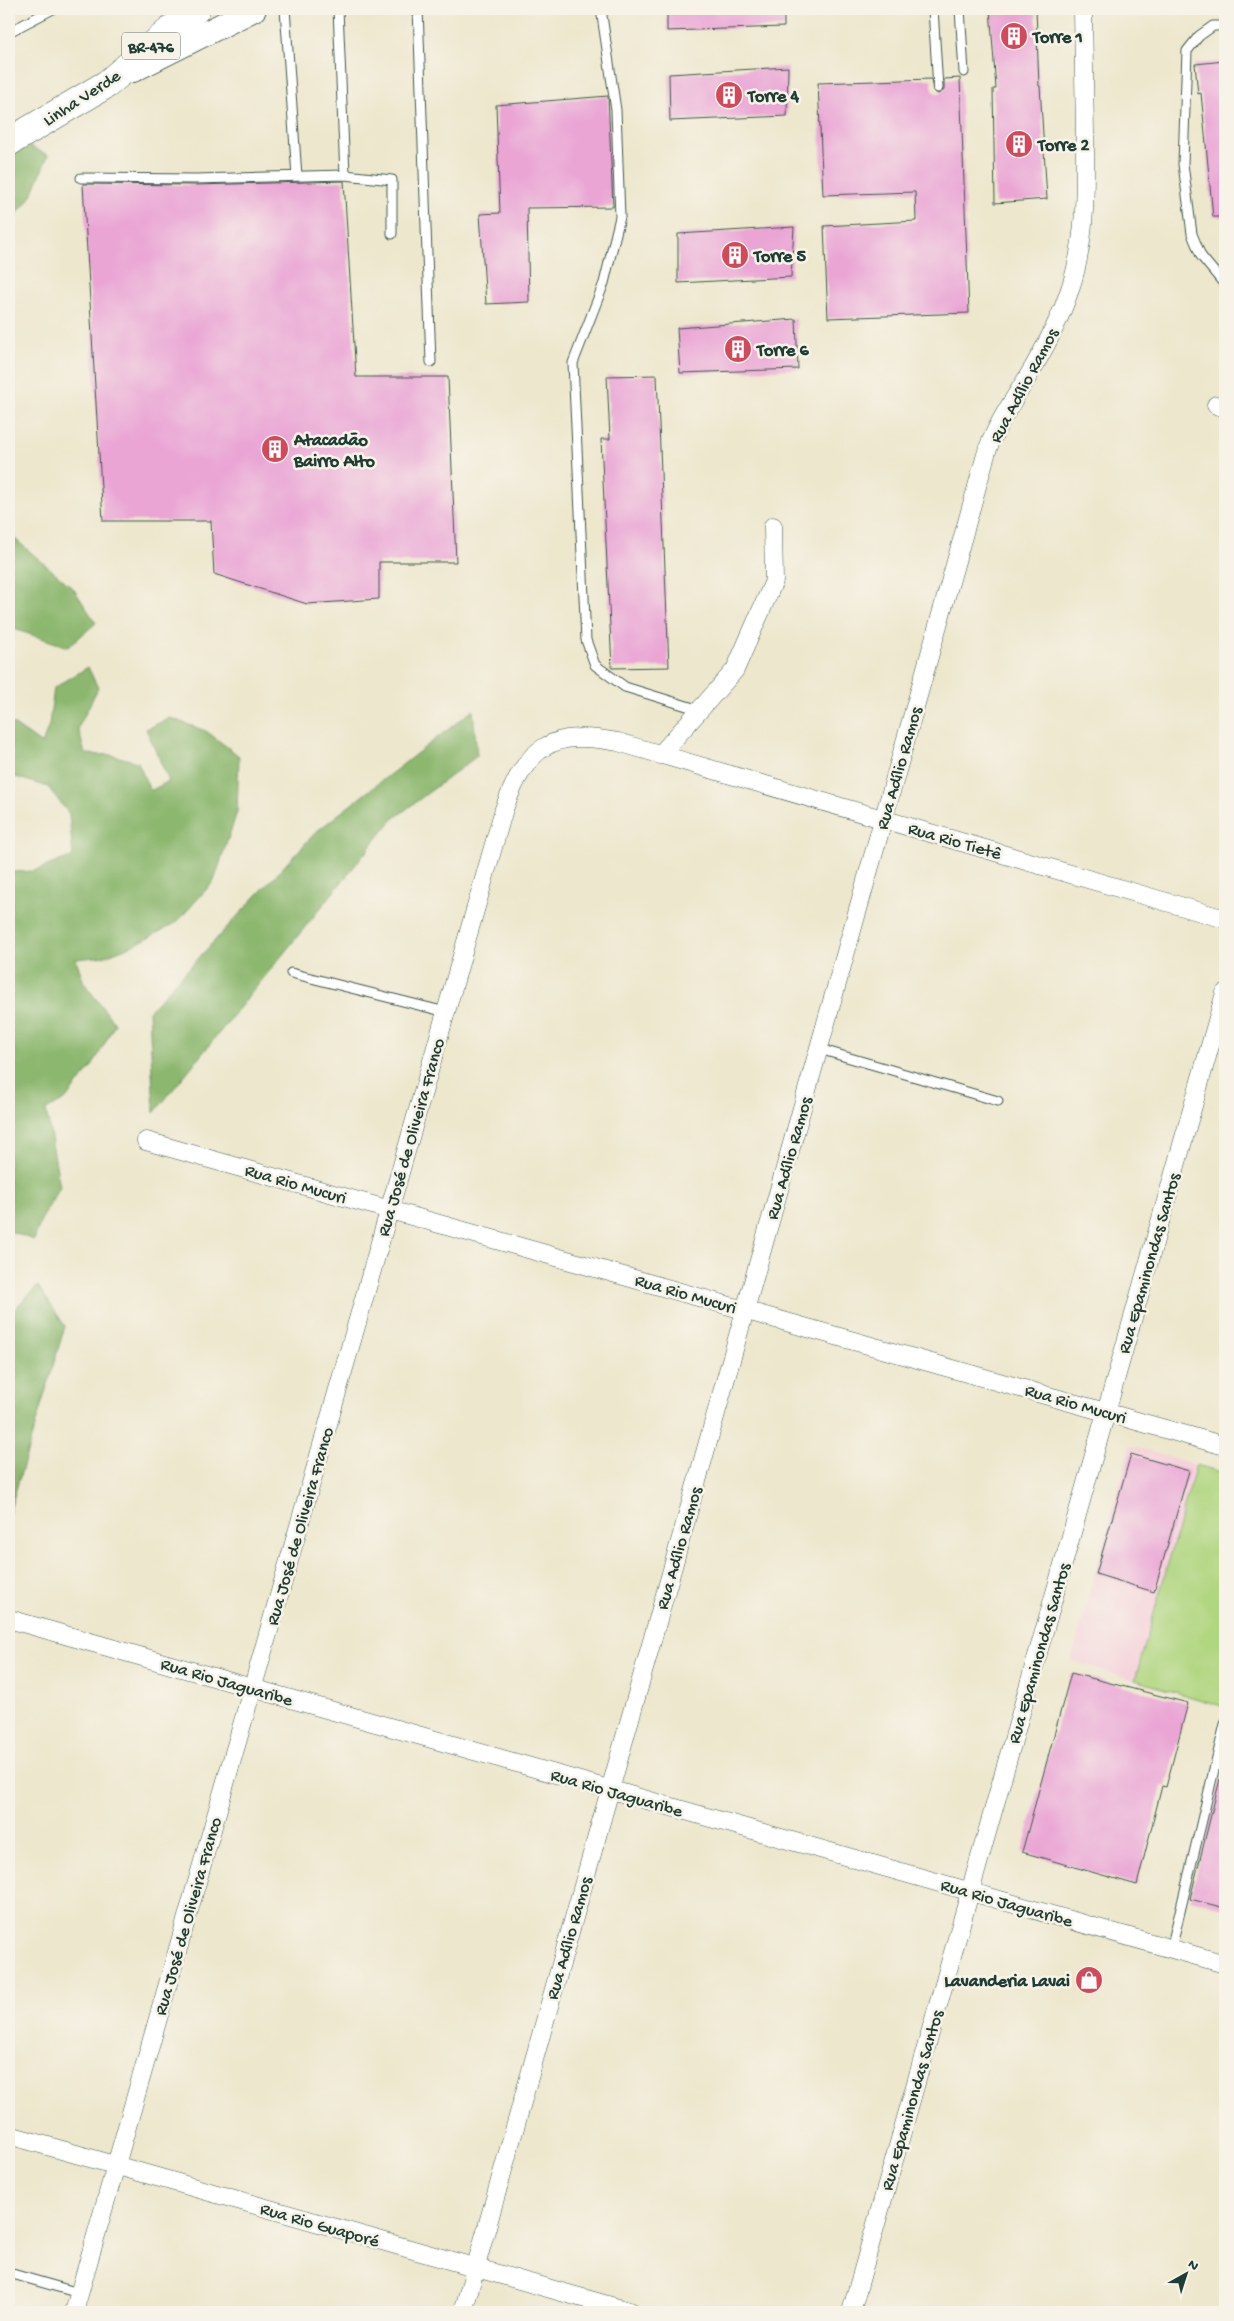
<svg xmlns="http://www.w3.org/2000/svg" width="1234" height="2321" font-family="'Gochi Hand',sans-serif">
  <rect width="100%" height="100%" fill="#f7f3e8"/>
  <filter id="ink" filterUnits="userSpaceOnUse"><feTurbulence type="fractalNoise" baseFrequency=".02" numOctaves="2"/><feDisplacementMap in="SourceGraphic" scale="10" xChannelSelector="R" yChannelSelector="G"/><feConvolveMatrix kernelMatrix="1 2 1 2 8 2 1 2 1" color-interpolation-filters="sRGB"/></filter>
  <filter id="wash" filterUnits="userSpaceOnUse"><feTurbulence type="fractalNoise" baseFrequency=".0096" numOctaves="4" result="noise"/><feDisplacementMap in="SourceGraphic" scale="20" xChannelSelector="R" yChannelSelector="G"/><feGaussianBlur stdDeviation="1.12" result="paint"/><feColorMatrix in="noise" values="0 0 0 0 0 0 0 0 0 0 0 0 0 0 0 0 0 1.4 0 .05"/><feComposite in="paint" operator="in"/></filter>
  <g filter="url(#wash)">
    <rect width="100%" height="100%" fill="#ede7cd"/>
    <path fill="#f5cfda" d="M 1130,1445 L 1196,1465 L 1135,1680 L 1071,1661 Z"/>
    <path fill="#b0d680" stroke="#688a5a" d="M 1196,1465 L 1225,1473 L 1225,1707 L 1135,1680 Z"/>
    <path fill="#8cb76e" stroke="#567a51" d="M 18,141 L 48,155 L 32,195 L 9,224 L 9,154 Z
      M 9,534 L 73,588 L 96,623 L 68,647 L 14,629 L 9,614 Z
      M 88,667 L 98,688 L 78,728 L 85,754 L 111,755 L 138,762 L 150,791 L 169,781 L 146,729 L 170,718 L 206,731 L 239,756 L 237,812 L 214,881 L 176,923 L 136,944 L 105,956 L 76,959 L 84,983 L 115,1024 L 93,1065 L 65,1100 L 46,1110 L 60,1187 L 41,1220 L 34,1240 L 9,1231 L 9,872 L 34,871 L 73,856 L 69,814 L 48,787 L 9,775 L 9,721 L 42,744 L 49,725 L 54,688 Z
      M 473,710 L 477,756 L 392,820 L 154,1113 L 149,1011 L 317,831 Z
      M 38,1286 L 65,1326 L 9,1513 L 9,1330 L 13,1310 Z"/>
    <g id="blocks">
      <path fill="#eaa5d5" d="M 667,9 L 784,9 L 784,27 L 667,31 Z
        M 990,9 L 1036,9 L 1039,86 L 1040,86 L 1047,199 L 995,203 L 993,89 L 996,89 Z
        M 1225,61 L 1225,217 L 1213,217 L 1201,93 L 1198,94 L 1195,64 Z
        M 788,67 L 787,116 L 670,121 L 669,74 Z
        M 960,78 L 969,313 L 828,318 L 824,226 L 916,221 L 915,192 L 823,195 L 818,83 L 931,79 L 933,91 L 938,94 L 944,90 L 944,79 Z
        M 608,96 L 613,207 L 527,208 L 529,302 L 486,304 L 480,214 L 500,213 L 496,105 Z
        M 344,181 L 356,377 L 448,377 L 456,562 L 379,562 L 379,599 L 307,604 L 214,574 L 211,521 L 103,521 L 83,184 L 196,185 Z
        M 794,227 L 791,277 L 678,283 L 678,234 Z
        M 796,319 L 798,369 L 680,373 L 677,328 Z
        M 657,375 L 669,667 L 612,668 L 601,439 L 610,439 L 607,376 Z
        M 1131,1454 L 1189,1471 L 1154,1592 L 1096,1574 Z
        M 1071,1673 L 1188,1703 L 1166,1787 L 1162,1786 L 1137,1885 L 1022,1852 Z
        M 1220,1779 L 1225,1780 L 1225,1908 L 1190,1899 Z"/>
    </g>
  </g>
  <g filter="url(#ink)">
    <use href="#blocks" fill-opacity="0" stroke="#3e564b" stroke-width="1"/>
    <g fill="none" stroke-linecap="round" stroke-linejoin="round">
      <g stroke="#3e564b" stroke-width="11">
        <path id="service" d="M 285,9 L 297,176
          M 338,9 L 345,175
          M 418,9 L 431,362
          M 601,9 L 616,110 L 620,217 L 604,283 L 573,363 L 586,640 L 595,665 L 625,687 L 700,710
          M 933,9 L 938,88
          M 960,9 L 964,72
          M 1225,26 L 1213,26 L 1199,36 L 1187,51 L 1183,164 L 1192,234 L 1201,256 L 1225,285
          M 9,32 L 53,9
          M 81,178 L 196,179 L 345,175 L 392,180 L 392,234
          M 291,973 L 446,1012
          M 819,1049 L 998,1101
          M 1171,1949 L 1225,1724
          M 9,2273 L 79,2293"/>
      </g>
      <g stroke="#3e564b" stroke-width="19">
        <path id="minor" d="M 1216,405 L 1225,408
          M 660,755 L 735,670 L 774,581 L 773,526
          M 146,1141 L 1225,1446
          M 9,1619 L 1225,1964
          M 9,2135 L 632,2312
          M 74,2312 L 504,809 C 527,746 551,729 618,742 L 1225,919
          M 463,2312 L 987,451 C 997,424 1012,402 1027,378 C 1044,350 1060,320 1070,289 C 1087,239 1085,186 1085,134 C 1084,92 1084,51 1083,9
          M 851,2312 L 1225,993"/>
      </g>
      <g stroke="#3e564b" stroke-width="26">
        <path id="secondary" d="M 133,70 L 254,9"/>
      </g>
      <g stroke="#3e564b" stroke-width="29">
        <path id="trunk" d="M 9,142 L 107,84 L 196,9"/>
      </g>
      <use href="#service" stroke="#fff" stroke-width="9"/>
      <use href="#minor" stroke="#fff" stroke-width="18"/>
      <use href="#secondary" stroke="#fff" stroke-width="24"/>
      <use href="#trunk" stroke="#fff" stroke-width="28"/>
    </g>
  </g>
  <defs>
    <g id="building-disc" transform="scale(1.4375)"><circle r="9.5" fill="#d1495b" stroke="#f7f3e8"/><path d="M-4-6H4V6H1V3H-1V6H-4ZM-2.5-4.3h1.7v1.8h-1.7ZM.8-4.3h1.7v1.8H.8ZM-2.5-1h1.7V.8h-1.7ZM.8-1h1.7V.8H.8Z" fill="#fff"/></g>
    <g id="shop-disc" transform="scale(1.4375)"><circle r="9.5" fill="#d1495b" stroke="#f7f3e8"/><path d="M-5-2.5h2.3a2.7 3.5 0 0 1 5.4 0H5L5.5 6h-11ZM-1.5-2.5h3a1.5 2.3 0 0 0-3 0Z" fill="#fff"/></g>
  </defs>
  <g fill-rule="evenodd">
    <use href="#building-disc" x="1014" y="36"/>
    <use href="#building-disc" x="729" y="95"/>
    <use href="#building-disc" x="1019" y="144"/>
    <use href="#building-disc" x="735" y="255"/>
    <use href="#building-disc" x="738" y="349"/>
    <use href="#building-disc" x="275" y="449"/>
    <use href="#shop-disc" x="1089" y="1980"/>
  </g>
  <g text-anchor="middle" stroke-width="5" stroke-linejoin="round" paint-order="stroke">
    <rect fill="#f7f3e8" stroke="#60746a" stroke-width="1" x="122" y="32.5" width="58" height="27" rx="4"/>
    <g font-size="16" font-weight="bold" fill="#1f3d34">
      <text x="151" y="52">BR-476</text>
    </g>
    <g font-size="18" font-weight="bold" fill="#1f3d34" stroke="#f7f3e8" text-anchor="start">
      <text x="1033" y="42">Torre 1</text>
      <text x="748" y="101">Torre 4</text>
      <text x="1038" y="150">Torre 2</text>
      <text x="754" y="261">Torre 5</text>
      <text x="757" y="355">Torre 6</text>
      <text x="294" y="445">Atacadão<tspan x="294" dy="21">Bairro Alto</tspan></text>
      <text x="1070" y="1986" text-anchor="end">Lavanderia Lavai</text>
    </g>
    <g font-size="18" fill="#1f3d34" stroke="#f7f3e8">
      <text transform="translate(81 97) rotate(-33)" y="6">Linha Verde</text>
      <text transform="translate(1023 385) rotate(-62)" y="6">Rua Adílio Ramos</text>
      <text transform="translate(898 768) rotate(-74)" y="6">Rua Adílio Ramos</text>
      <text transform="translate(955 840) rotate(16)" y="6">Rua Rio Tietê</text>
      <text transform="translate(410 1137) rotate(-74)" y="6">Rua José de Oliveira Franco</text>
      <text transform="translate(788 1158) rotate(-74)" y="6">Rua Adílio Ramos</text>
      <text transform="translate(296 1183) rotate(16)" y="6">Rua Rio Mucuri</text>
      <text transform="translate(1148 1263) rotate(-74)" y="6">Rua Epaminondas Santos</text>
      <text transform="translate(686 1293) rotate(16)" y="6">Rua Rio Mucuri</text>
      <text transform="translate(1076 1403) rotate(16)" y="6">Rua Rio Mucuri</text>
      <text transform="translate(299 1526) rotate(-74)" y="6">Rua José de Oliveira Franco</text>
      <text transform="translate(678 1548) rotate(-74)" y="6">Rua Adílio Ramos</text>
      <text transform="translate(1038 1653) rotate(-74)" y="6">Rua Epaminondas Santos</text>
      <text transform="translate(227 1681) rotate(16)" y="6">Rua Rio Jaguaribe</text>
      <text transform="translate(617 1792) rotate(16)" y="6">Rua Rio Jaguaribe</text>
      <text transform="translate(1007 1902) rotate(16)" y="6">Rua Rio Jaguaribe</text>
      <text transform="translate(187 1916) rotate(-74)" y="6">Rua José de Oliveira Franco</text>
      <text transform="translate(568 1938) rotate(-74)" y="6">Rua Adílio Ramos</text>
      <text transform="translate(911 2100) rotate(-74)" y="6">Rua Epaminondas Santos</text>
      <text transform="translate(320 2224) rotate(16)" y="6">Rua Rio Guaporé</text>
    </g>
  </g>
  <rect width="1234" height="2321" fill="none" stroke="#f7f3e8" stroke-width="30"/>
  <g transform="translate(1186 2274) rotate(39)" stroke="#f7f3e8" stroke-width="4" paint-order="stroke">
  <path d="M0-4L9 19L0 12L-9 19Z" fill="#1f3d34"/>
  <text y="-8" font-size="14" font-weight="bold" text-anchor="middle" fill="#1f3d34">N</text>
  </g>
</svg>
